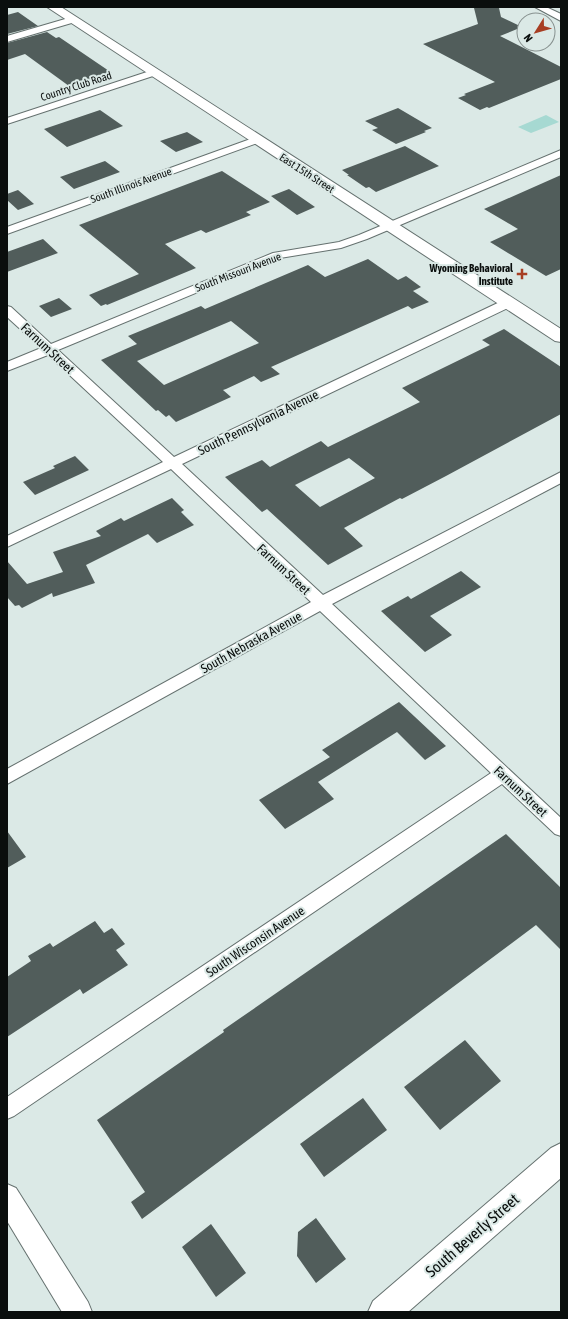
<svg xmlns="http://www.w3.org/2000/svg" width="568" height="1319" font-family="'Asap Condensed',sans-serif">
  <rect width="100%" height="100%" fill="#dbe9e6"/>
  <path fill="#a6d9d2" d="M 546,115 L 559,122 L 531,133 L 518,127 Z"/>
  <path fill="#515d5b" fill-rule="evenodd" d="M 474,8 L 499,8 L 501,17 L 522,27 L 500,36 L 561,67 L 561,79 L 489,108 L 487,107 L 480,110 L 458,98 L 466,95 L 464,94 L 495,82 L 423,44 L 478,24 Z
    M 18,12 L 38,26 L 7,34 L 7,15 Z
    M 47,32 L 56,38 L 59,37 L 112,73 L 69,86 L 25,54 L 7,60 L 7,43 Z
    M 398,108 L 432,128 L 424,131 L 426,132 L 396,144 L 372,130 L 378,128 L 365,121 Z
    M 100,110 L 123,126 L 67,147 L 44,129 Z
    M 187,132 L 203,142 L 176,152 L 160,141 Z
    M 405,146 L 439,166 L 376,192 L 369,187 L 366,188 L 347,175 L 349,175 L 342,170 Z
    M 105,161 L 120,172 L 74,189 L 60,177 Z
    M 222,171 L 270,202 L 246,212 L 251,215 L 206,233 L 201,230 L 165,244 L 196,268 L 107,305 L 106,304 L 101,306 L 89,295 L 139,274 L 79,225 Z
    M 561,175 L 561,269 L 546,276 L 490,242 L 518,229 L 484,209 Z
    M 289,189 L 315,207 L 297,215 L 271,196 Z
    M 18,190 L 25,196 L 34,204 L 18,210 L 7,200 L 7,194 Z
    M 43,239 L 58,253 L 7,272 L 7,252 Z
    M 368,259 L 398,280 L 406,276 L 421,287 L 413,291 L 429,302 L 412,309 L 408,306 L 271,367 L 280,374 L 261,382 L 254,376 L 226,389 L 223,390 L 231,397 L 176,422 L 169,415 L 166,417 L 158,410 L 156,411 L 101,360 L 137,344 L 128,336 L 201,306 L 205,309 L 308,265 L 325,277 ZM 231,321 L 259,343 L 164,385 L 137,361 Z
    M 59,298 L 72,309 L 51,317 L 39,306 Z
    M 504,329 L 561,367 L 561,414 L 446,476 L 402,499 L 400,498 L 344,528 L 363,546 L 328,565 L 267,509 L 262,512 L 225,477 L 262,460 L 270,467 L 321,441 L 328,447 L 420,402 L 402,388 L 490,345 L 482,340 ZM 349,458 L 375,478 L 320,507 L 295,485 Z
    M 75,456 L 89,470 L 35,495 L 23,482 L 55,468 L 53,466 Z
    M 172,498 L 184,510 L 181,512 L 194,525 L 157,543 L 148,534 L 86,565 L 95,583 L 53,597 L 52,593 L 22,608 L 19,605 L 15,606 L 7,597 L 7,561 L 27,584 L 63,572 L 53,552 L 101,536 L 96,531 L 121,518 L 124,521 Z
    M 461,571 L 481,587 L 430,616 L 452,635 L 425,652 L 381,611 L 408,596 L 411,599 Z
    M 399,702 L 446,746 L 425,760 L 397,732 L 318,782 L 334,799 L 285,829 L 259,800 L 330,757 L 322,750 Z
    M 7,831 L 26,857 L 7,868 Z
    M 506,834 L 561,888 L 561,950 L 536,925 L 142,1219 L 131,1202 L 145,1192 L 97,1120 L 224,1032 L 223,1030 Z
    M 95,921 L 104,933 L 112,928 L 125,944 L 116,950 L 128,965 L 83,994 L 80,989 L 7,1037 L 7,977 L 31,961 L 28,956 L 50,943 L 53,947 Z
    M 465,1040 L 501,1081 L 440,1130 L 404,1087 Z
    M 363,1098 L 387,1130 L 324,1177 L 300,1144 Z
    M 316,1218 L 346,1259 L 316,1283 L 297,1256 L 298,1232 Z
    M 211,1224 L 246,1273 L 216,1297 L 182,1247 Z"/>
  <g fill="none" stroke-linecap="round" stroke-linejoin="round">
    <g stroke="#65716f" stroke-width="2">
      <path id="minor" d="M 535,7 L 546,7 L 561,14 L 561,21 Z
        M 72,17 L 75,18 L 77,20 L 75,22 L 7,42 L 7,36 Z
        M 153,70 L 158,73 L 156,75 L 7,124 L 7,118 Z
        M 256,137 L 260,138 L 261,140 L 260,142 L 7,234 L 7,227 Z
        M 561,150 L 561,157 L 367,239 L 341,248 L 280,258 L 58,350 L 174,457 L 504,300 L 512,300 L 514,303 L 512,306 L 182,464 L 323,595 L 561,472 L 561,483 L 332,604 L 561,818 L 561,836 L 555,834 L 502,784 L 14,1116 L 7,1119 L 7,1097 L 491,773 L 320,611 L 7,784 L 7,769 L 311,602 L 171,469 L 7,547 L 7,536 L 163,462 L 48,355 L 7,371 L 7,362 L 41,348 L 7,317 L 7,306 L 11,307 L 51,344 L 273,253 L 339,242 L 359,235 Z"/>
    </g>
    <g stroke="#65716f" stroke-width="2">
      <path id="tertiary" d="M 7,1184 L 16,1188 L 88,1302 L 92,1312 L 62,1312 L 7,1221 Z"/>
    </g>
    <g stroke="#65716f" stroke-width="2">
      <path id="secondary" d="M 47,7 L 61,7 L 561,329 L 561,342 L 555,341 Z
        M 561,1143 L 561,1178 L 408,1312 L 368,1312 L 373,1301 L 551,1148 Z"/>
    </g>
    <use href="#minor" fill="#fff" fill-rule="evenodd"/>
    <use href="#tertiary" fill="#fff" fill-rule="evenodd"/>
    <use href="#secondary" fill="#fff" fill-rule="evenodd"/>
  </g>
  <path fill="#a73e23" stroke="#dbe9e6" stroke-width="1.5" d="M520 268h4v4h4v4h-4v4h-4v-4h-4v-4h4z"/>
  <g text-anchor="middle" stroke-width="4" stroke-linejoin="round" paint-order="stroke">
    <g font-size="11" fill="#0a0e0d" stroke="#dbe9e6">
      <text transform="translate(76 86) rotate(-18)" y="4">Country Club Road</text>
      <text transform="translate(307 173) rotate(33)" y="4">East 15th Street</text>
      <text transform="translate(131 185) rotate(-20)" y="4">South Illinois Avenue</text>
      <text transform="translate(238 272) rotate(-21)" y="4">South Missouri Avenue</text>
    </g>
    <g font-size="11" font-weight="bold" fill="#0a0e0d" stroke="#dbe9e6" text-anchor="end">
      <text x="513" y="272">Wyoming Behavioral<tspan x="513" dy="13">Institute</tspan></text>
    </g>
    <g font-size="13" fill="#0a0e0d" stroke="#dbe9e6">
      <text transform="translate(48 348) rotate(43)" y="5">Farnum Street</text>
      <text transform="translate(258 422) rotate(-26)" y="5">South Pennsylvania Avenue</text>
      <text transform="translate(284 569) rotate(43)" y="5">Farnum Street</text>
      <text transform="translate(251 642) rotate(-29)" y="5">South Nebraska Avenue</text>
      <text transform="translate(521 791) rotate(43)" y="5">Farnum Street</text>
      <text transform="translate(255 941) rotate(-34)" y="5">South Wisconsin Avenue</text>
    </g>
    <g font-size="16" fill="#0a0e0d" stroke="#dbe9e6">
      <text transform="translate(472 1235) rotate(-41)" y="6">South Beverly Street</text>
    </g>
  </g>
  <rect width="568" height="1319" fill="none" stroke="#0a0e0d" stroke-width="16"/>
  <g transform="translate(536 32) rotate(233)"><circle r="19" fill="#dbe9e6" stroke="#87918f"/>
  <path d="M0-3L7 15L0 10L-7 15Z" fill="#a73e23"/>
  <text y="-6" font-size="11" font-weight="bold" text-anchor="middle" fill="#0a0e0d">N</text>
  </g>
</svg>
